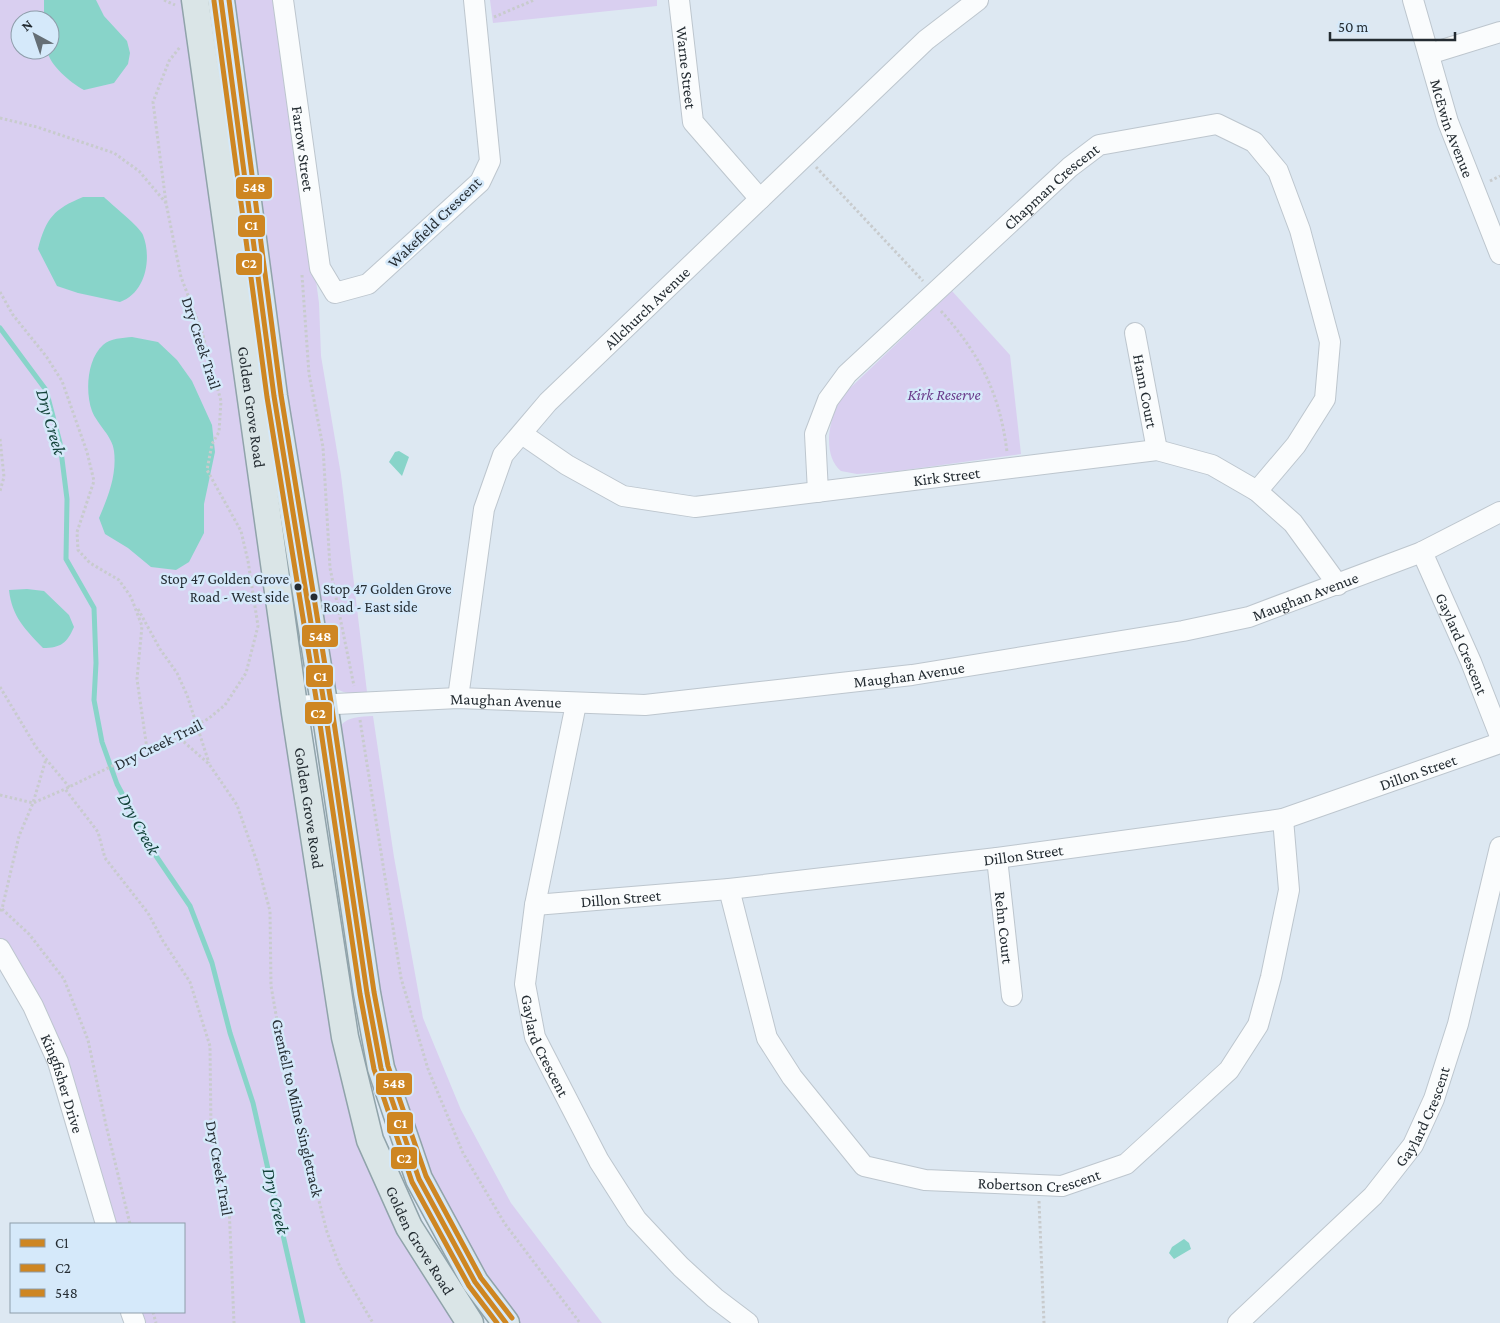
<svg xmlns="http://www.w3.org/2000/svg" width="1500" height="1323" font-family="'Crimson Pro',serif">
  <rect width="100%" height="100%" fill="#dde8f2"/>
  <path fill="#d9cff0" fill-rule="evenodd" d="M 0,0 L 195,0 L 370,1140 L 470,1323 L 135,1323 L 131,1312 L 184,1312 L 184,1224 L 106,1224 L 58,1062 L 0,952 ZM 20,20 L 50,20 L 50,50 L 20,50 Z
    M 229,0 L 278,0 L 319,303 L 321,356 L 341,475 L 367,692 C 349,694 338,695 327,678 Z
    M 490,0 L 657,0 L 657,6 L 493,23 Z
    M 952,291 L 1010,355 L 1021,454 L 898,471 L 857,474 L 841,471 C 819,453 831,407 848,390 Z
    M 373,716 L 394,857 L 423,1018 L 461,1110 L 511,1203 L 602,1323 L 516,1323 L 478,1272 L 426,1177 L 388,1067 L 340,726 C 349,716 360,717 373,716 Z"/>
  <path fill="#88d4c9" d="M 44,0 L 96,0 L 104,16 L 127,41 L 130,53 L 128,64 L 114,83 L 84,90 C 70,82 50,66 47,50 L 50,50 L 50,20 L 44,20 Z
    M 83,197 L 104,197 C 112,205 140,227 143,235 C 152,258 146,293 120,302 L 78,293 L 57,286 L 38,249 C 46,218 54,209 83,197 Z
    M 132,337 L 158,342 L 177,360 L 192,381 L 212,425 L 215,452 L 204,504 L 204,533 L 189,562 L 176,570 L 151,567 L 128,548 L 105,534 L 99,518 C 108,497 117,475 114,451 C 113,437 97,424 92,411 C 85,392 87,359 103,345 C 110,338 123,338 132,337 Z
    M 399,451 L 409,457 L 402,476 L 389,462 L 395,452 Z
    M 27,589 L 44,591 L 69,615 L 74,627 C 67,643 61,648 43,648 C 25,629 12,617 9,590 Z
    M 1184,1239 L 1189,1243 L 1191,1249 L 1174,1259 L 1169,1253 L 1172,1247 Z"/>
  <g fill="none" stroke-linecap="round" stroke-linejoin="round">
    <path stroke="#88d4c9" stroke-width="5" d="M 0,328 L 46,390 L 60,443 L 67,499 L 66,559 L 94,608 L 96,663 L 94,700 L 102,742 L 117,784 L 152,850 L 190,906 L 212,963 L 230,1033 L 253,1103 L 303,1323"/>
    <g stroke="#bdc6ce" stroke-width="22">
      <g id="minor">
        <path id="s1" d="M 283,0 L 320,268 L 335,293 L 368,284 L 480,182 L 490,161 L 474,0"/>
        <path id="s2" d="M 679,0 L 693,122 L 760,199"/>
        <path id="s3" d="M 1413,0 L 1448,122 L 1500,254"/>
        <path d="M 1429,54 L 1500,32"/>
        <path id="s4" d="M 1135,333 L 1157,450"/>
        <path id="s5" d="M 522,434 L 567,465 L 623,496 L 695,507 L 1157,450 L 1212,465 L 1257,491 L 1293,523 L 1338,585"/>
        <path id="s6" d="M 818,492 L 815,434 L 828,400 L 847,374 L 1070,167 L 1099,145 L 1217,124 L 1254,142 L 1278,171 L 1300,230 L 1330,342 L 1325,399 L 1296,445 L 1257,491"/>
        <path id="s7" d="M 1422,552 L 1471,662 L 1500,736"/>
        <path id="s8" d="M 458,698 L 484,509 L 503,455 L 548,402 L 760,199 L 926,40 L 978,0"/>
        <path id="s9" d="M 576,704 L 535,905 L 525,984 L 535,1037 L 599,1161 L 636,1219 L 681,1267 L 715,1298 L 748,1323"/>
        <path id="s10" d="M 295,706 L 458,698 L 645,705 L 912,675 L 1183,631 L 1249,617 L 1422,552 L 1500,512"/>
        <path id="s11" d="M 997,858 L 1012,996"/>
        <path id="s12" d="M 729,889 L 767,1038 L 792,1077 L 864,1166 L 925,1180 L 1062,1186 L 1126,1164 L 1229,1070 L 1258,1025 L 1271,977 L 1289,890 L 1283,819"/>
        <path id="s13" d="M 535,905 L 729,889 L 997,858 L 1283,819 L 1500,743"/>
        <path id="s14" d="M 0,949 L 33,1006 L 58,1062 L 106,1224"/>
        <path d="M 131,1312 L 135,1323"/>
        <path id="s15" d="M 1238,1323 L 1373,1196 L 1413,1145 L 1434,1099 L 1458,1024 L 1500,847"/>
      </g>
    </g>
    <g stroke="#90a3aa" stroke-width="29">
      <g id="major">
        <path id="s16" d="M 195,0 L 295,713 L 345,1037 L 370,1140 L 409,1227 L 470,1323"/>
        <path d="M 221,0 L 274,396 L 324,703 L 367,993 L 381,1068 L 419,1179 L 475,1282 L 506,1323"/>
      </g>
    </g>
    <path stroke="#c8cbcd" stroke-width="3" stroke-dasharray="2.5 2.5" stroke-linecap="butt" d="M 164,0 L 175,5
      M 494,17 L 534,0
      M 0,118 L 37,127 L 114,153 L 139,171 L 166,203 L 181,277 L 202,332 L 221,401 L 219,432 L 212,444 L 207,470 L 241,531 L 248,561 L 258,626 L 246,673 L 225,705 L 208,719 L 65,789 L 98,832 L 105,858 L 148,913 L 163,941 L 190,982 L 210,1046 L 211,1129 L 229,1205 L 234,1323
      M 816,167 L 923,281
      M 1490,181 L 1500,176
      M 166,203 L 153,102 L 169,61 L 180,47
      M 302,275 L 309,374 L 323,447 L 330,568 L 354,686
      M 0,292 L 13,315 L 46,356 L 62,381 L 87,452 L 94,481 L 77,532 L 78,550 L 90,563 L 119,580 L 131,597 L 142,626 L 137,679 L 147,749
      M 941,311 C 980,354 1000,394 1007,452
      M 0,439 L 4,477 L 0,491
      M 138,609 L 160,649 L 177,673 L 187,695 L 209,763
      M 0,687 L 36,747 L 70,788
      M 360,720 L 401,978 L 428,1069 L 463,1153 L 505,1224 L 580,1323
      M 169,739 L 184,742 L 209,764 L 237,805 L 257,862 L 270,911 L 271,986 L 287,1077 L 327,1232 L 340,1267 L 373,1323
      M 0,795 L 33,803 L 65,789
      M 2,909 L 29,934 L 64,979 L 88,1040 L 106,1125 L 130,1224
      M 0,911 L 2,909 L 19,836 L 33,803 L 46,759
      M 1039,1201 L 1044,1323
      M 153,1312 L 156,1323"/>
    <use href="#minor" stroke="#fafcfd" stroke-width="20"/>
    <use href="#major" stroke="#dae5e7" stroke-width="26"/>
    <g stroke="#d5e9fa" stroke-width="9">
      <path id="bus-1" d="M 221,0 L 274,396 L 324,703 L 367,993 L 381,1068 L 419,1179 L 475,1282 L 506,1323"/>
    </g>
    <g stroke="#d5e9fa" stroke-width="9">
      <path id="bus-2" d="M 214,1 L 267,397 L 317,704 L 360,994 L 374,1069 L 412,1182 L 469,1286 L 497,1323"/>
    </g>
    <g stroke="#d5e9fa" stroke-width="9">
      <path id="bus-3" d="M 229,0 L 281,395 L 331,702 L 374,992 L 388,1066 L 426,1176 L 481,1278 L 512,1318"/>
    </g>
    <use href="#bus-1" stroke="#ce8622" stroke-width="5"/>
    <use href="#bus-2" stroke="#ce8622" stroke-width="5"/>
    <use href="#bus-3" stroke="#ce8622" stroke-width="5"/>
  </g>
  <g fill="#242c32" stroke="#d5e9fa" stroke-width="2">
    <circle cx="298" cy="587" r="4.5"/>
    <circle cx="314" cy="597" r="4.5"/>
  </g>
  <g text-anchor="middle" stroke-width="5" stroke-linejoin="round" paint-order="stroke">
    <g font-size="15" fill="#242c32" stroke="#d5e9fa" text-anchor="end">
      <text x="289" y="584">Stop 47 Golden Grove<tspan x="289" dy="18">Road - West side</tspan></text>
      <text x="323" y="594" text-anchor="start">Stop 47 Golden Grove<tspan x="323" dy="18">Road - East side</tspan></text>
    </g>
    <g font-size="16" fill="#242c32" stroke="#d5e9fa">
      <text dy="6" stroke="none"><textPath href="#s2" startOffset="68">Warne Street</textPath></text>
      <text dy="6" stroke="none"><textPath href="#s3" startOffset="134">McEwin Avenue</textPath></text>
      <text dy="6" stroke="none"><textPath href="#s1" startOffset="150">Farrow Street</textPath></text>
      <text dy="6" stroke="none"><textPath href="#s6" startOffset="404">Chapman Crescent</textPath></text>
      <text transform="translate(434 222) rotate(-44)" y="6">Wakefield Crescent</text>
      <text dy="6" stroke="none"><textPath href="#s8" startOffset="454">Allchurch Avenue</textPath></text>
      <text transform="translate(202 343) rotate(72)" y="6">Dry Creek Trail</text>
      <text dy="6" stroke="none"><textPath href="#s4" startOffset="59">Hann Court</textPath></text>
      <text dy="6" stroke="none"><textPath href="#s16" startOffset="411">Golden Grove Road</textPath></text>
      <text dy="6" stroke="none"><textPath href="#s5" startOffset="445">Kirk Street</textPath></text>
      <text dy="6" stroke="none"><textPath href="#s10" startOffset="1021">Maughan Avenue</textPath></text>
      <text dy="6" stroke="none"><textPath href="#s7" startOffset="100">Gaylard Crescent</textPath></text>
      <text dy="6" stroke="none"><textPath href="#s10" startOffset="616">Maughan Avenue</textPath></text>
      <text dy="6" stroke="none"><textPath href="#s10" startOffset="211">Maughan Avenue</textPath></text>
      <text transform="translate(158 744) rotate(-26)" y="6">Dry Creek Trail</text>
      <text dy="6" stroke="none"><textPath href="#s13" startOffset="896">Dillon Street</textPath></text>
      <text dy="6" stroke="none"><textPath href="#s16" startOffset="816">Golden Grove Road</textPath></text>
      <text dy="6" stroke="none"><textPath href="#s13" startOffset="491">Dillon Street</textPath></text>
      <text dy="6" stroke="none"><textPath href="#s13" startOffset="86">Dillon Street</textPath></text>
      <text dy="6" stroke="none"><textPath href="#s11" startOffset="70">Rehn Court</textPath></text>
      <text dy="6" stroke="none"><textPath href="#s9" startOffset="350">Gaylard Crescent</textPath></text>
      <text dy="6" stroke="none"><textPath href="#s14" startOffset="149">Kingfisher Drive</textPath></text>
      <text transform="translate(298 1108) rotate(77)" y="6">Grenfell to Milne Singletrack</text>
      <text dy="6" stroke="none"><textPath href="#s15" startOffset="280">Gaylard Crescent</textPath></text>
      <text transform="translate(220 1168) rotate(80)" y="6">Dry Creek Trail</text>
      <text dy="6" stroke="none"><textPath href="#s12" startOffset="492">Robertson Crescent</textPath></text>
      <text dy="6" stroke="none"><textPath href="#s16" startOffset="1266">Golden Grove Road</textPath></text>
    </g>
    <g font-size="16" font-style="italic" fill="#6a3c8b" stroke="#d5e9fa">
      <text x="944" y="400">Kirk Reserve</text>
    </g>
    <g font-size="18" font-style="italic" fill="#13433a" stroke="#d5e9fa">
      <text transform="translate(51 422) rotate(74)" y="6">Dry Creek</text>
      <text transform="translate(139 824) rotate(61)" y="6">Dry Creek</text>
      <text transform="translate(276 1201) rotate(77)" y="6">Dry Creek</text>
    </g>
  </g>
  <g stroke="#d5e9fa" stroke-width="2">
    <rect x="235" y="176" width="38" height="24" rx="5" fill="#ce8622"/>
    <rect x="237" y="214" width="29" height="24" rx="5" fill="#ce8622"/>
    <rect x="235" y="252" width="28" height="24" rx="5" fill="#ce8622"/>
    <rect x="301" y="624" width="38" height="24" rx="5" fill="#ce8622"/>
    <rect x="305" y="664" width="29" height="24" rx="5" fill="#ce8622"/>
    <rect x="304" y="701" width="29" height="24" rx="5" fill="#ce8622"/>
    <rect x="375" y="1072" width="38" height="24" rx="5" fill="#ce8622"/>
    <rect x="386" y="1111" width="28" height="24" rx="5" fill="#ce8622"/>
    <rect x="390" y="1146" width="28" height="24" rx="5" fill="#ce8622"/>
  </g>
  <g font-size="14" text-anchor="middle" font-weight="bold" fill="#fff">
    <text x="254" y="192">548</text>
    <text x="251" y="230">C1</text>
    <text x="249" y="268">C2</text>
    <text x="320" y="641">548</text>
    <text x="320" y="681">C1</text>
    <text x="318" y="718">C2</text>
    <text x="394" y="1088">548</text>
    <text x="400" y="1128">C1</text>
    <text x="404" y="1163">C2</text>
  </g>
  <rect x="10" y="1223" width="175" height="90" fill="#d5e9fa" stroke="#8e9daa"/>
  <rect x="20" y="1239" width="25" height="8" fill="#ce8622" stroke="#8e9daa"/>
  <text x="55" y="1248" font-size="15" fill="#242c32">C1</text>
  <rect x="20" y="1264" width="25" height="8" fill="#ce8622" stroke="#8e9daa"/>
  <text x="55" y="1273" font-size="15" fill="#242c32">C2</text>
  <rect x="20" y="1289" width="25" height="8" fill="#ce8622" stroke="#8e9daa"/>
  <text x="55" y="1298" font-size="15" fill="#242c32">548</text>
  <g transform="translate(35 35) rotate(320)"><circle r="24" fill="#d5e9fa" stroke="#8e9daa"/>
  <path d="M0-4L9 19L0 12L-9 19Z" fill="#656e75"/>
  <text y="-8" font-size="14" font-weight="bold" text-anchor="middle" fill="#242c32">N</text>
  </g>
  <path d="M1330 32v8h125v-8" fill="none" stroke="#242c32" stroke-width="2.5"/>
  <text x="1338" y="32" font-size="15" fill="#242c32" stroke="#d5e9fa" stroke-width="4" paint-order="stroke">50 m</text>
</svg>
